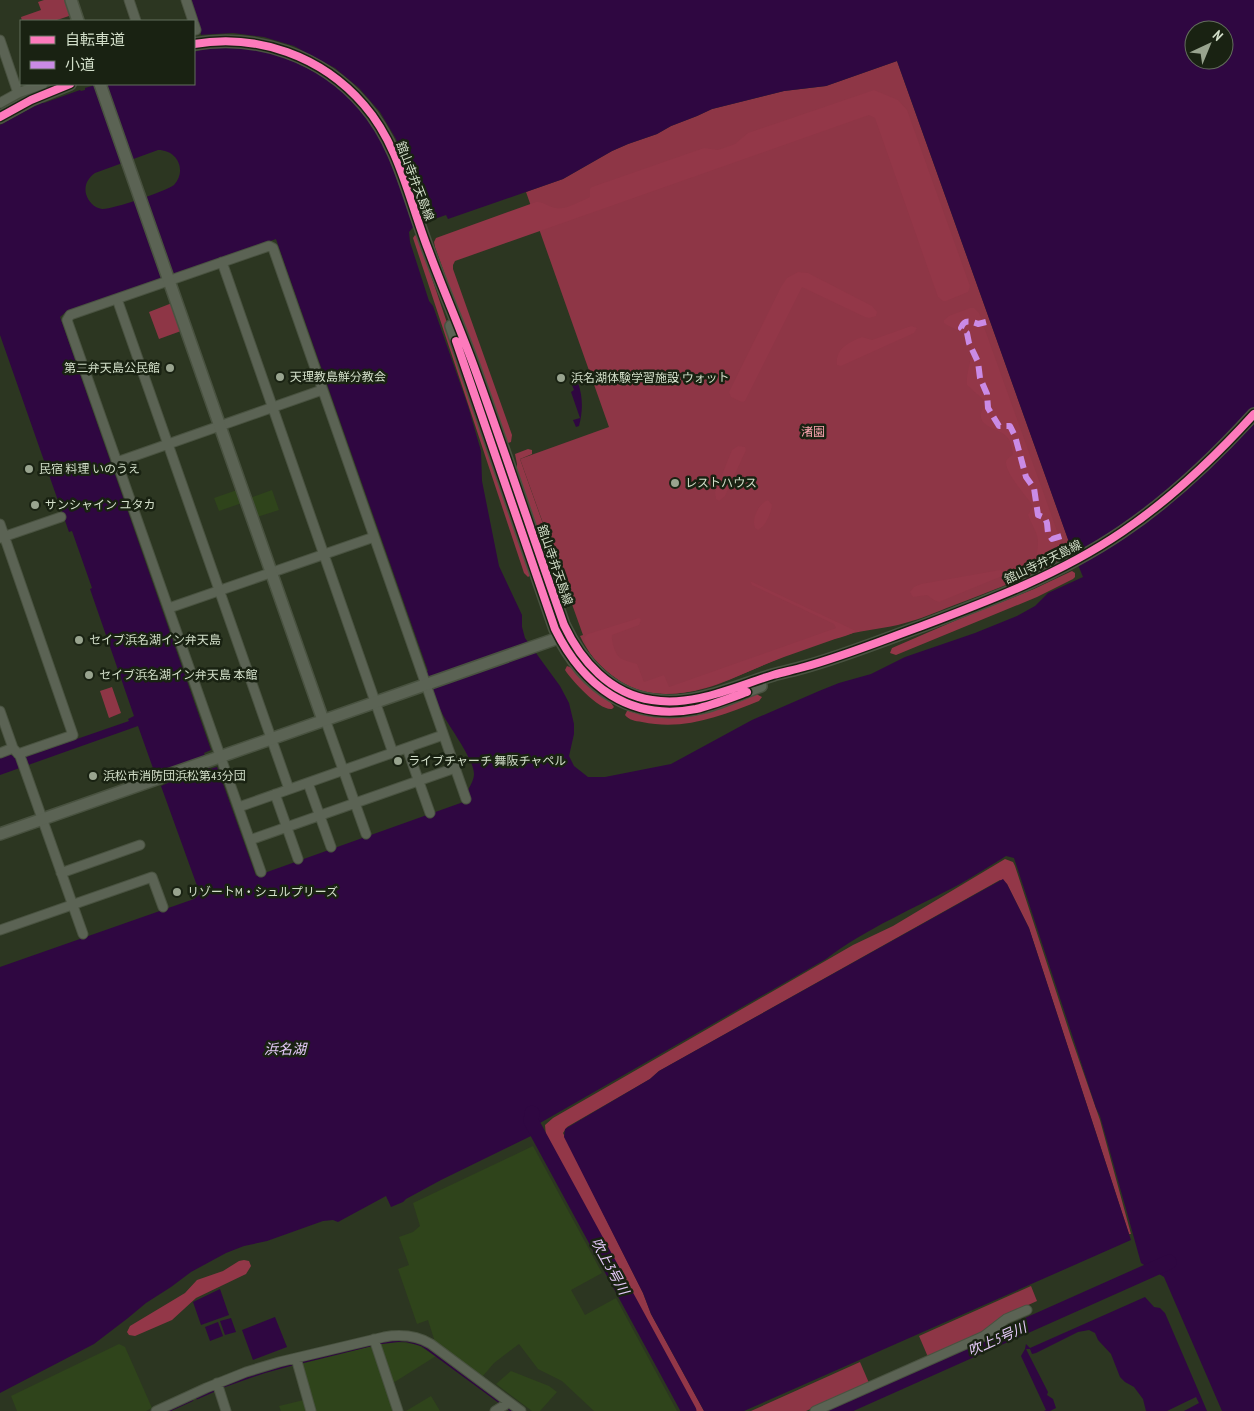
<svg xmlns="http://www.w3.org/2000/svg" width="1254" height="1411" font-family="'PT Sans Narrow','Noto Sans JP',sans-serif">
  <rect width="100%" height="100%" fill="#2c3621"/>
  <path fill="#2f441b" d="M 237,490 L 242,503 L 219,511 L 214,498 Z
    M 272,490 L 279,510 L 257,517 L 250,498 Z
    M 533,1146 L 602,1273 L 571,1290 L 585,1315 L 616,1298 L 677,1411 L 594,1411 L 562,1381 L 538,1369 L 519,1344 L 494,1363 L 482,1377 L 435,1342 L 428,1320 L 417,1324 L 398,1269 L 409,1265 L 399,1237 L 413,1232 L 420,1226 L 413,1203 Z
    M 394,1342 L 416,1344 L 436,1356 L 393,1383 L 380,1344 Z
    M 119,1344 L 125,1347 L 152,1408 L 146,1411 L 17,1411 L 11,1396 Z
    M 372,1346 L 394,1411 L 315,1411 L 301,1364 Z
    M 511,1371 L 549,1386 L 557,1392 L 540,1411 L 532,1411 L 496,1384 Z
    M 431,1396 L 440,1411 L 406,1411 Z
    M 304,1400 L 307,1411 L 281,1411 L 279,1406 Z"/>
  <path fill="#8e3646" d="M 44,0 L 66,0 L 72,15 L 54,21 L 22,21 L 21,17 L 41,10 L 38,2 Z
    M 897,61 L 1073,553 C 1035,574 993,591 952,606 C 936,612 921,619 905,623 C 886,629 866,629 846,635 C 820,643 793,652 768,663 C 733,678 698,697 660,693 C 625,690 595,668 580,636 L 583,635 L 520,459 L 609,427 L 526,192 L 563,179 L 612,151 L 628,144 L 657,134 L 671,126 L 697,116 L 712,109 L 784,91 L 826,86 Z
    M 172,303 L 181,331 L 159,339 L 149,312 Z
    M 112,687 L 121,713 L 109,718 L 100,691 Z
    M 1031,1286 L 1037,1301 L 1004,1316 L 982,1332 L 928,1357 L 919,1336 Z
    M 860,1362 L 869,1383 L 806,1411 L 751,1411 Z"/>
  <path fill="#933748" d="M 874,90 L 898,100 L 907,110 L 970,286 L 968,292 L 946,301 L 943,301 L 938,297 L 875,118 L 869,115 L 455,261 L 453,265 L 453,269 L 512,435 L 511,442 L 508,443 L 505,441 L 435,247 L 434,242 L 436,238 L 536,202 C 544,201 548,207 556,208 C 565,210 579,202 588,198 L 590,197 L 590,189 L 592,187 L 704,148 L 718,150 L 735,144 L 748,133 Z
    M 415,235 L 418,237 L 532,574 L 528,577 L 524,573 L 413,238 Z
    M 798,272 L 808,273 L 872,306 L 877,312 L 876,316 L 869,318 L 865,317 L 802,287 L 745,401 L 742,402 L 731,397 L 729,392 L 781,287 L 787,278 Z
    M 970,308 L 974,308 L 979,313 L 1061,542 L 1059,547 L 1040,558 L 1036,557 C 1041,534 1036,535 1028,515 L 1033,506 C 1027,497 1006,474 1006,463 C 1005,459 1011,457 1013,454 C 1012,449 1011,440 1006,436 C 999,429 978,427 981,413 C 982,409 985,407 986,402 L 967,385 C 965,369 979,349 965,335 C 959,329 951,328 944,323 L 944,320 L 949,316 Z
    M 911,326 L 917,328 L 914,333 L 841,366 L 837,365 C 835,348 850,342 862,337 L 872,340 Z
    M 738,446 L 745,447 L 746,450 L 725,496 L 719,501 L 716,499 L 715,492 L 732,450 Z
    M 528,449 L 532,450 L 532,454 L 520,459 L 570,600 L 569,604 L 564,601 L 560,595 L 551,562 L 516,474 L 517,464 L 515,454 Z
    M 768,500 L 772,505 C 771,513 766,526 758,530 L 755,528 C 751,519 759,503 768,500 Z
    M 1000,570 L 1004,572 L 1002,576 L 939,602 L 934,600 L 927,595 L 913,597 L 910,592 L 914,587 L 921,584 Z
    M 1072,571 L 1075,573 L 1075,577 L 1073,579 L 1037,597 L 896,655 L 890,653 L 892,648 L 959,619 L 1034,589 Z
    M 750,581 L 856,631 C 850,635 842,637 835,639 C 818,645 801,651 784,657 C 729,677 663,720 608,672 C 598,663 586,652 584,638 L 588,634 L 639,618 L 641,620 L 639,625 L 612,635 C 611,640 615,654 620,658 C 625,661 632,662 637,664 L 644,682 L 664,675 L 669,687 L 836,628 L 834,624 L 752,585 Z
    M 567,666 L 572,668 L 585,683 L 611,703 L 614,707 L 612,709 C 600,711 572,681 565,670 Z
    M 756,694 L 762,697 L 759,701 C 721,716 684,731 642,722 C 635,721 629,720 625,715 L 627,711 L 629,711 C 676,726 713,711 756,694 Z
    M 1005,859 L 1013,862 L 1015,866 L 1071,1037 L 1100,1120 L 1131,1234 L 1129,1234 L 1029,928 L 1007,884 L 1000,880 L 659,1071 L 650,1079 L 567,1127 L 563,1133 L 643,1293 L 651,1314 L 704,1411 L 696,1411 L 546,1136 L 545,1125 L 553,1118 L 853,945 L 893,926 Z
    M 244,1260 L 249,1261 L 251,1266 L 246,1274 L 196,1298 L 172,1320 L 135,1336 L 129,1335 L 127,1332 L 130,1326 L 185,1293 L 197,1280 L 223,1271 L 239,1261 Z"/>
  <path fill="#2f0741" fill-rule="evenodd" d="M 189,0 L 1254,0 L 1254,1411 L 1222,1411 L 1164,1277 L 1141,1263 L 1100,1116 L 1096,1108 L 1014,858 L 1006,856 C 991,865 976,875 960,884 C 915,908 867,928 826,959 L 540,1123 L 539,1127 L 531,1136 L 441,1180 L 406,1199 L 403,1202 L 391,1207 L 386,1196 L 338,1222 L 333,1220 L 323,1221 L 267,1241 L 244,1246 L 226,1253 L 191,1272 L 171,1287 L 146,1303 L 128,1318 L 94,1344 L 0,1393 L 0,967 L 194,899 L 200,894 L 161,786 L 168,783 L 163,768 L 154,771 L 138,726 L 0,775 L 0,757 L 9,754 L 19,759 L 129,721 L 128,719 L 134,716 L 90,589 L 92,588 L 72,531 L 69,532 L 0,335 L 0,125 L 42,102 L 44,103 L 80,90 L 81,91 L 85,90 L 85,88 L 99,84 L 194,84 L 194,52 L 200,50 L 201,34 ZM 1194,30 L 1224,30 L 1224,60 L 1194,60 ZM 897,61 L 1070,545 L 1083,577 L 1048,593 L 1035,606 L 1017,616 L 975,633 L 905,657 L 871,674 L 839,683 L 819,691 L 752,720 L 671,764 L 605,777 L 588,777 L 574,766 L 569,756 L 574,734 L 574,724 L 569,703 L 560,686 L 525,638 L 522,627 L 522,615 L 499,566 L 482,481 L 481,451 L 468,406 L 433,306 L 429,301 L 410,242 L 409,232 L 414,226 L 446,215 L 448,219 L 563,179 L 612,151 L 628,144 L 657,134 L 671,126 L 697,116 L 712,109 L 784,91 L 826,86 ZM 158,150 C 178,150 187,171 174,185 C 166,191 111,210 102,209 C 94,208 88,201 86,194 C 84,185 88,178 95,173 ZM 276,239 L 428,671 L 425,672 C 430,687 436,702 443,715 C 451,729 474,760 474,774 C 474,780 470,786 467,792 L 469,800 L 256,876 L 217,767 L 210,769 L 204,753 L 211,750 L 60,317 L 67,311 Z
    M 578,383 C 583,397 583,411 579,426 L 576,427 L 573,420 L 580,418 L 571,392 L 574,390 L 572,385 Z
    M 1003,879 L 1007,884 L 1029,928 L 1131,1240 L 744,1411 L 704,1411 L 651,1314 L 643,1293 L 564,1137 L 565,1129 L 650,1079 L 659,1071 Z
    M 220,1289 L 229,1315 L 201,1325 L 193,1302 Z
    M 1145,1297 L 1154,1307 L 1160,1308 L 1165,1313 L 1207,1411 L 1184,1411 L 1199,1403 L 1196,1397 L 1167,1411 L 1146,1411 L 1143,1399 L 1134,1387 L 1125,1382 L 1120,1377 L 1111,1354 L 1098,1340 L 1095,1333 L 1089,1330 L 1078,1332 L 1036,1353 L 1032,1354 L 1030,1349 L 1026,1349 L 1048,1392 L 1047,1395 L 1053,1399 L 1056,1408 L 1050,1411 L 1044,1411 L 1046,1410 L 1021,1356 L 1025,1349 L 1026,1344 L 1030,1348 Z
    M 275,1317 L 287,1347 L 253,1360 L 242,1330 Z
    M 231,1318 L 236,1332 L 225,1335 L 220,1321 Z
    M 218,1322 L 223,1336 L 210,1341 L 205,1327 Z"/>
  <path fill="#2c3621" d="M 233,33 L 264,37 L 294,46 L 335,68 L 359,88 L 380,112 L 396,139 L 428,224 L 415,228 L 384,145 L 369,120 L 350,98 L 328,79 L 289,59 L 261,50 L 198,41 L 198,35 Z"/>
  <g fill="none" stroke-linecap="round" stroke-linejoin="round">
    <path stroke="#2f0741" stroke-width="2.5" d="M 380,1343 L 404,1340 L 422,1345 L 501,1403
      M 302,1362 L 371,1345
      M 224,1386 L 264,1372 L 293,1364
      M 197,1398 L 215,1390
      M 508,1408 L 512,1411
      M 168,1411 L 192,1400"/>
    <path stroke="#2f0741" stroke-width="15" d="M 532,1113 L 531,1121 L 689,1411
      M 835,1411 L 1169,1262"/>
    <g stroke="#495240" stroke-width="11">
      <path id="street" d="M 129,0 L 136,21
        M 186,0 L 193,21
        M 194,24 L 196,30 L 194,30
        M 0,40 L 18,93
        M 0,103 L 18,93 L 43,84
        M 222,262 L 393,753
        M 117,299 L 289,789
        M 117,462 L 322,390
        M 0,524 L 73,735 L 18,754
        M 0,538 L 61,517
        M 169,608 L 374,537
        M 0,711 L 13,748 L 20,756 L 83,934
        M 325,719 L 366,834
        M 407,748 L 430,813
        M 0,753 L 13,748
        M 308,783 L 331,847
        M 275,794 L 298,859
        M 239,807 L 443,735
        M 250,840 L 455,768
        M 261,872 L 67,320 L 70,315 L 269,246 L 273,248 L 466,799
        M 61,873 L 140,845
        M 0,930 L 152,877 L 163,907
        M 374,1339 L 398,1411
        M 296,1358 L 311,1411
        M 217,1383 L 226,1411
        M 156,1411 L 206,1388 L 246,1372 L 279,1362 L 384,1337 C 401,1334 416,1335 431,1344 L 521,1411
        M 495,1411 L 505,1405 L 507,1401
        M 815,1411 L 984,1336 L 1006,1319 L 1027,1310"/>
    </g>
    <g stroke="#495240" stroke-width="14">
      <path id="secondary" d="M 71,0 L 78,21
        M 194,44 C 257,33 322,56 364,105 C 399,145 409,200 428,249 C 443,290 461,330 476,372 C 506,455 534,540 564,625 C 581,661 610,694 652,700 C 693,707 734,687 773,675 C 783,672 794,670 804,667 C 844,656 883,640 922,626 C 991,600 1060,574 1122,532 C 1171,499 1214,458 1254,414
        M 100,84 L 323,720
        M 0,117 L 31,100 L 70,84
        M 451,326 L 555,629 C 584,690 635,724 704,707 C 723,702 742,693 761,686
        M 0,834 L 564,636"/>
    </g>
    <use href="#street" stroke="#5b6354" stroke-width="9"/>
    <use href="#secondary" stroke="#5b6354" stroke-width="11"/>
    <path stroke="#ca8be6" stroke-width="6" stroke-dasharray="12 6" stroke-linecap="butt" d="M 986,322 L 978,324 C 970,321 964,319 961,328 L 967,333 L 969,343 L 978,362 L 980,378 L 987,394 L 988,408 L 999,426 L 1010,426 L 1015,436 L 1026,477 L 1034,488 L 1038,515 L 1045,518 L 1047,523 L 1048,533 L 1052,539 L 1062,536"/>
    <g stroke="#192212" stroke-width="11">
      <path id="cycleway" d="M 194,44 C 257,33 322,56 364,105 C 399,145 409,200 428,249 C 443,290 461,330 476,372 C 506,455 534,540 564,625 C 581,661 610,694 652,700 C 693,707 734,687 773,675 C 783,672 794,670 804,667 C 844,656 883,640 922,626 C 991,600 1060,574 1122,532 C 1171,499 1214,458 1254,414
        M 0,117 L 31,100 L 70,84
        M 456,341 L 555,629 C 583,686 630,722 696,709 C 713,705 730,698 747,692"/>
    </g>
    <use href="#cycleway" stroke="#fd7abc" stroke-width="8"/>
  </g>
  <g fill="#99a48f" stroke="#192212" stroke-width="2">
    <circle cx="170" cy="368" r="5"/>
    <circle cx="280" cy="377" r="5"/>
    <circle cx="561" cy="378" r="5"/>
    <circle cx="29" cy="469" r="5"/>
    <circle cx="675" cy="483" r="5"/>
    <circle cx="35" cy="505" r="5"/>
    <circle cx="79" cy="640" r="5"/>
    <circle cx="89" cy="675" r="5"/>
    <circle cx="398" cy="761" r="5"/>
    <circle cx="93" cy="776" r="5"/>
    <circle cx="177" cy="892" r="5"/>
  </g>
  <g text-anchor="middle" stroke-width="5" stroke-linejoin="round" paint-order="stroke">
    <g font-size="12" fill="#d3dfca" stroke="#192212">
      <text transform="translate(415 181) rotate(69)" y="4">舘山寺弁天島線</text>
      <text transform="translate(1043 562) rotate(-26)" y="4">舘山寺弁天島線</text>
      <text transform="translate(555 565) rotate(71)" y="4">舘山寺弁天島線</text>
    </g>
    <g font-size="12" fill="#d3dfca" stroke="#192212" text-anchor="start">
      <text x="160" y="372" text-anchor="end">第二弁天島公民館</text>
      <text x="290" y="381">天理教島鮮分教会</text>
      <text x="571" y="382">浜名湖体験学習施設 ウォット</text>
      <text x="39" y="473">民宿 料理 いのうえ</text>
      <text x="685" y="487">レストハウス</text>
      <text x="45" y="509">サンシャイン ユタカ</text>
      <text x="89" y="644">セイブ浜名湖イン弁天島</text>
      <text x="99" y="679">セイブ浜名湖イン弁天島 本館</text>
      <text x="408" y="765">ライブチャーチ 舞阪チャペル</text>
      <text x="103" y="780">浜松市消防団浜松第43分団</text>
      <text x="187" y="896">リゾートM・シュルプリーズ</text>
    </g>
    <g font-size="12" fill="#faa4af" stroke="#192212">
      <text x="813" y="436">渚園</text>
    </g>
    <g font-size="14" font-style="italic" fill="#e5caf9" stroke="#192212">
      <text x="285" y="1054">浜名湖</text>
      <text transform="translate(610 1266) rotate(61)" y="5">吹上3号川</text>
      <text transform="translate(997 1339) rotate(-24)" y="5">吹上5号川</text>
    </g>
  </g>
  <rect x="20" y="20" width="175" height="65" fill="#192212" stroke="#636e5c"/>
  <rect x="30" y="36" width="25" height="8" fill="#fd7abc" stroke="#636e5c"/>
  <text x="65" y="45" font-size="15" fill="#d3dfca">自転車道</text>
  <rect x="30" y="61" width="25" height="8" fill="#ca8be6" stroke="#636e5c"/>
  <text x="65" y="70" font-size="15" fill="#d3dfca">小道</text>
  <g transform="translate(1209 45) rotate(44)"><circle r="24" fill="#192212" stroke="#636e5c"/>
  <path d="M0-4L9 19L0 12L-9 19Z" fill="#99a48f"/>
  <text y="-8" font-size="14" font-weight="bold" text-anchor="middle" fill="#d3dfca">N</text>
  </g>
</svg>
